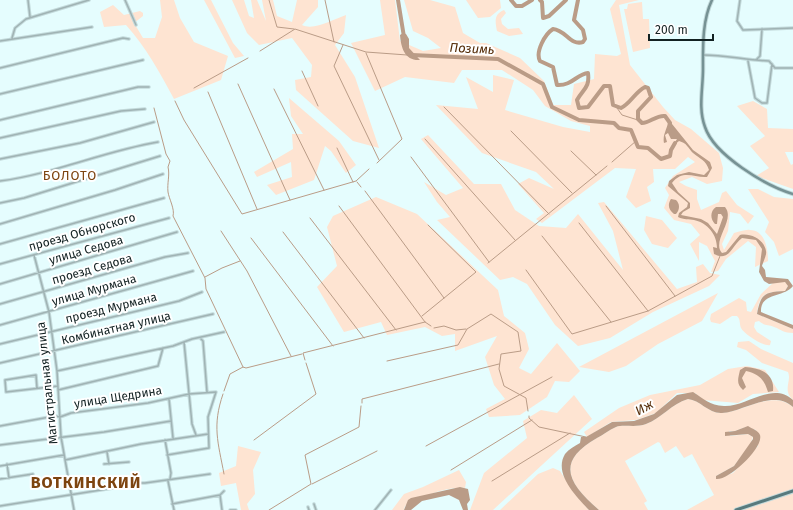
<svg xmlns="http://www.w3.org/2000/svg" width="793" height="510" font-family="'Fira Sans',sans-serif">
  <rect width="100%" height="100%" fill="#e5fdfe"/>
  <path fill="#fee4d2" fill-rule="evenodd" d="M 160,0 L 174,0 L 180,18 L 194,42 L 228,56 L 221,80 L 174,99 C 160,73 146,47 126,25 L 104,27 L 100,12 L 113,5 L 124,15 L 140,11 L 143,13 L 143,16 L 134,23 L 143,38 L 155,38 L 162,17 Z
    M 204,0 L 211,0 L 233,43 L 244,56 L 235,58 Z
    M 232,0 L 244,0 L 249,16 L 254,18 L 251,0 L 257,0 L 266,21 L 262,0 L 273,0 L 277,16 L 292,22 L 297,0 L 318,0 L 318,7 L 302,25 C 314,31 334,19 346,15 L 344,33 L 335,45 L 355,77 L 379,148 L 353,141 L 296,90 L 295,80 L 311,77 L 312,65 L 292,38 L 259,45 L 247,33 Z
    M 380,0 L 395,0 L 400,41 L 423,51 L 441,48 L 428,38 L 413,31 L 404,0 L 430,0 L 455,7 L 463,33 L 480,43 L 486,43 L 520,58 L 544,81 L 553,105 L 571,105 L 574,84 L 594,79 L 595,54 L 617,56 L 621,54 L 610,9 L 616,0 L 639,0 L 619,5 L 630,65 L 663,107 L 675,120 L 691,129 L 719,153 L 723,168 L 722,181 L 707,184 L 692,177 L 679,182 L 686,186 L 697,190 L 697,199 L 701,210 L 719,202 L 722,193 L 726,191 L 737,205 L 754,216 L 748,224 L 740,214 L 730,212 L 728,231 L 722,244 L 724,250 L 734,233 C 739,232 746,229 750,230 C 765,230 768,249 768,261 L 755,267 L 756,247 L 748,241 L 726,259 L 718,271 L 711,272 L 715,261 L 707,246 L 699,242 L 699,261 L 690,244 L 700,235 L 691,224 L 674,220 L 664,208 L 669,195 L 665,188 L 673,176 L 695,162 L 688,157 L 675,169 L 653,169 L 654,182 L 647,187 L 651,201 L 636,208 L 626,197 L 636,169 L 615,168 L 542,223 L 536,219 L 544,213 L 518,184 L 529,178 L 554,189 L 536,172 L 482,153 L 436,105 L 478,109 L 466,77 L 493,92 L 493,75 L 514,80 L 505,110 L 563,127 L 590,132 L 590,126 L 571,121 L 545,106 L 533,90 L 502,70 L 462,70 L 454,83 L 405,77 L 375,91 L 351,43 L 385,35 Z
    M 466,0 L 500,0 L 501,8 L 490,17 L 478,18 Z
    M 642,2 L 643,19 L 649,19 L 650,48 L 633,52 L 624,9 L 627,9 L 628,4 Z
    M 504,10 L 506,13 L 501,19 L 502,24 L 508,29 L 519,28 L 523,34 L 509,36 L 497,31 C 495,21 494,14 504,10 Z
    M 289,98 L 339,141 L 356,165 L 346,173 L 331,151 L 325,146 L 314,180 L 276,195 L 267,185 L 292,177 L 291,162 L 257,177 L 254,172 L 293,149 L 292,134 L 303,134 L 291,116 Z
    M 753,101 L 767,109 L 768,128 L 793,129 L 793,152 L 785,152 L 791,165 L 793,164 L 793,189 L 756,176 L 769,168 L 750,146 L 765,136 L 737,106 Z
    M 428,135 L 474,184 L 501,184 L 515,210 L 539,226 L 566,228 L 578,214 L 623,270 L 613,231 L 598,203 L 604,202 L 677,289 L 697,282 L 696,267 L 703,264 L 710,273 L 720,275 L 709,286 L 653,312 L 610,338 L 578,346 L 555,325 L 527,284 L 513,277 L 500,280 L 437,220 L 450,217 L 437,202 L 424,182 L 446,195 L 463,188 L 421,139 Z
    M 748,189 L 758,189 L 774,197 L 793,199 L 793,249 L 779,256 L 774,242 L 765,232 L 769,222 Z
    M 376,197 L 417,214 L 498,290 L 504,316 L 525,333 L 529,349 L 519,368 L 531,374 L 557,343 L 580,371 L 569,382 L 555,381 L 547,397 L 520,415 L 489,417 L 486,409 L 505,399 L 494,385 L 485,357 L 497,336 L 455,351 L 455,334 L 442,336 L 425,327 L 387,335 L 381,322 L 344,332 L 317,287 L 337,266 L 327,227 L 333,216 Z
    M 646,216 L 662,220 L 677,238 L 668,248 L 652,244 L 644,230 Z
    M 782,281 L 787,283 L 788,286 L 785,291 C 766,292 759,293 757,314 L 793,329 L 793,333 C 784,333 782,330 774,327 C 768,324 766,327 759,321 L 755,322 L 754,327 L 757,332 L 771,341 L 770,345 C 764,347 744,334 741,328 C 739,323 741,320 737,316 L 732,316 L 720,324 L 711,322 L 710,319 L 711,314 L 739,298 L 746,302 L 747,311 L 751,312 L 761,294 L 774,282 Z
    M 718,293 L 702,321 L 658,344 L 626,366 L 609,372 L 579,367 Z
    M 749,341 L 761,349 L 793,363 L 793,400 C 782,390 792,381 788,372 L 762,363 L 746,350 L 737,347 L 738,342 Z
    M 747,366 L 765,370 L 779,392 L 753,394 L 738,403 L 703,400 L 695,393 L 677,393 L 656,413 L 636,420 L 611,422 L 587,437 L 584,432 L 619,408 L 650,395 L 700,385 L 728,369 Z
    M 574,395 L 592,419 L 493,510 L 470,510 L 484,473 L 527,438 L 523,421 L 541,410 L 557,413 Z
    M 688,399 C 700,400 709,414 722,413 C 745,412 772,389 793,407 L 793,510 L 687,510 L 714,495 L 692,454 L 684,458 L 676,446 L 665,453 L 660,443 L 658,442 L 625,461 L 647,501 L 644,503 L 648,510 L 599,510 C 568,483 555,462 597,438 C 603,435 609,430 616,427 C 623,424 636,428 646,424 C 662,418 671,404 688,399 ZM 746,427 L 756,430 L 758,446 L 733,473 L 716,479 L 716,476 L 734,466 L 750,445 L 753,437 L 748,434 L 730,436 L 729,431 L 735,431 Z
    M 238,446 L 261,452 L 253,470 L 255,494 L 247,504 L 249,510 L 241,510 L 236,483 L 221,486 L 219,473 L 236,466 Z
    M 553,468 L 560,471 L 575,494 L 589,510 L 500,510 L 538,474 Z
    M 459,470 L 466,482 L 465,488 C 445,486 423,497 405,506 L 404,510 L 392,510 L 404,494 L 423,487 Z"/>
  <path fill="#ba9c87" d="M 403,33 L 406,34 L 409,39 L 409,48 L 420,60 C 405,61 401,48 400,35 Z
    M 668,119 L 693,150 L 710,162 L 712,168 L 707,177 C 694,178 683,169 672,183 L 678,192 L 690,203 L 690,208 L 683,212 L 681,215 L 701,219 L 708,223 L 717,234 L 723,217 L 721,214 L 718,214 L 717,224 L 715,224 C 710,219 710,211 716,207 L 725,207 C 736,220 711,241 722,253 L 726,252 L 740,235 C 750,233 764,239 766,251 C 767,255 763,262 762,266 L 765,270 L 766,277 L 788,279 L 793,286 C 784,298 760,292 761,312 L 793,325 L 793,329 L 757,314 C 761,293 765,292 785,291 L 788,286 L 785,282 L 769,284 L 764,281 L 759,272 L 762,249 L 756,240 L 742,238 C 731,246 730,262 714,254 L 713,247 L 717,248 C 717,235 708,223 694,220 C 689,219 684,220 678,217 L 679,213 L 687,207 L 688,203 L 668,186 L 669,181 L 677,175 L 689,172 L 704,175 L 709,170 C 706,160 700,159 693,153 C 688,148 687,143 679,141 L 672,147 L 677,139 L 671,139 L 668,133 L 665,135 L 667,142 L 664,143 C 662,134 669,127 668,119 Z
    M 671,199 L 676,200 C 680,204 680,209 676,214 L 674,214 C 669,210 667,205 671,199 Z
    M 745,367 C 760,368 775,373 773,391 L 768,392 C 764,379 759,374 746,371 L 742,378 L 746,387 L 743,390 C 736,384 738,379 740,370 Z
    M 693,392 C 704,399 709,405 724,406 C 747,407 772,381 793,400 L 793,407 C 773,389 745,411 722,413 C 709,414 700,400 688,399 C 671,404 662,418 646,424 C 636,428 623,424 616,427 C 609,430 603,435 597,438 C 555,462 568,483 599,510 L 589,510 C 577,497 553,474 565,454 C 569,449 575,446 580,443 L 581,437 L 586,437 L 612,422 L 634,421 L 654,414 L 677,395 Z
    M 748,426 C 752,429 758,430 760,435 C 764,448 728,481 716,479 L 716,476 L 734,466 L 753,439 L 753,437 L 748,434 L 725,436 L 725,432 L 735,431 Z
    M 460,487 L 468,489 L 470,500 L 467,504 L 468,510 L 463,510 L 459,500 L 449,495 L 422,501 L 411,510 L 404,510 L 408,500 L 411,498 Z"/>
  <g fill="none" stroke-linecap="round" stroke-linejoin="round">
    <path stroke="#ba9c87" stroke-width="1" d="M 269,0 L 277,27 L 294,29
      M 325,0 L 334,42
      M 343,45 L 334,66 L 379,160
      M 260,51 L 295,29 L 366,52 L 407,55
      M 366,53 L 402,139 L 377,163
      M 302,71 L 318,106
      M 238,84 L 290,200
      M 194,88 L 248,58
      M 274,89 L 324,190
      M 208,92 L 257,209
      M 175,101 L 184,120 L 242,214 L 356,181 L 369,169
      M 444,107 L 549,214
      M 154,108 L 166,154 L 170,161 L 168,167 C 170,175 167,183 168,192 C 169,199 175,209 173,216 L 205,278 L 206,289 L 243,367
      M 617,108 L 622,115 L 641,121
      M 511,131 L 572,193
      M 425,139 L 515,240
      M 337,148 L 353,182
      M 571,151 L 596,175
      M 411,157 L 489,262
      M 612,162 L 636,141
      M 357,182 L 361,187
      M 365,191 L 444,298
      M 339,206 L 425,322 L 431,326
      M 606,206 L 675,296
      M 310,218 L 396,330
      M 579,223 L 648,311
      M 221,231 L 247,271 L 291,356
      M 283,232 L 364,338
      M 542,236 L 611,322
      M 251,238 L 333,346
      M 488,263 L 607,166
      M 526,270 L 572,334 L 648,311 L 712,276 L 720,256
      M 205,277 L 222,268 L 240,261
      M 422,316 L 476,272 L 428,225
      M 434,328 L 444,326 L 456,330 L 466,329
      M 305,360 L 303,353 L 425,322
      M 387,361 L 458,345 L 467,329 L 491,314 L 518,332 L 521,351 L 501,354 L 499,369 L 504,386 L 526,398 L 528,411
      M 224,391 L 230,374 L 243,367 L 246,368 L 302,354
      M 223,394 C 212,426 218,442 224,474
      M 362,403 L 362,399 L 499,364
      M 529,416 L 529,418 L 539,427 L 586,437
      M 254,440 L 316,394 L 306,363
      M 426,446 L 552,377
      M 451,470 L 532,420
      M 492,481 L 570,433
      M 312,484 L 377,451
      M 269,510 L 311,484 L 305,455 L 359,427 L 361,406"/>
    <path stroke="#ba9c87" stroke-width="4" d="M 398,0 L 404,37
      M 511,0 L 516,6 L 522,6 L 532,0
      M 540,0 L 542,2 L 543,18 L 549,16 L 566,0
      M 578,0 L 574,20 L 583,30 L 585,39 L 583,42 C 570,46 566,30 553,29 C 545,34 535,52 540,61 L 553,67 L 557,85 C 572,86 577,74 588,73 C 590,88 583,89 577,100 L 579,108 L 588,107 L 604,86 L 610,86 L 613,105 L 621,108 C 631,103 635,92 645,87 L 648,88 L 651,97 L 638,111 L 638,119 L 642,123 C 650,123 656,115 665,116 L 670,123
      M 412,55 L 498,59 L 543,84 L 552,107 L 579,120 L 614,123 L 619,128 L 631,130 L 638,147 L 648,148 L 661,159 L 670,156 L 671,150 L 675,143"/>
    <g stroke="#c3dadb" stroke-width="3.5">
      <path id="street" d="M 28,0 L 30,17
        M 125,0 L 136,25
        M 740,0 L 737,21 L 743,30 L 793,28
        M 12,38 L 15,28 L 26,19 L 89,0
        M 0,41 L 92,27
        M 703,55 C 725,55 746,60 769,61 L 775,68 L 793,68
        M 756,60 L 760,56 L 762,29
        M 748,61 L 755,98 L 762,103 L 767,103 L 772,64
        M 0,68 L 123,38 L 129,39
        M 0,94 L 143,60
        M 0,120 L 138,87 L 149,87
        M 0,138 L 121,111 L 145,109
        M 0,159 L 80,143 L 154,122
        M 0,181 C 54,174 104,151 158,142
        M 0,203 L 24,198 L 160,156
        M 0,224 L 115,190 L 163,174
        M 0,244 L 164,198
        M 34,255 L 49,312 L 57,371 L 61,437 L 74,510
        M 0,264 L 169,218
        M 0,284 L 177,232
        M 0,304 L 165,257 L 188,253
        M 0,325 L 193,271
        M 201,339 L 203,341 L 207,392
        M 184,342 L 192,424 L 196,435
        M 0,344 L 179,301 L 202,292
        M 0,363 L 213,314
        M 57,371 L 173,346 L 192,339 L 224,332
        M 37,388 L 36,375 L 5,380 L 6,392 L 58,386
        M 58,390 L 158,366 L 163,348
        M 169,399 L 173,438
        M 0,426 L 55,416 L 60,417 L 71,413 L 148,403 L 189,394 L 216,392 L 208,417 L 209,448 L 167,455
        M 165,440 L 171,473 L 170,479
        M 0,445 L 104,432 L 171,421
        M 107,452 L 109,464
        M 65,460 L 141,444 L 208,434
        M 7,464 L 9,478
        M 104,464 L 129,462
        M 0,466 L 64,455
        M 0,479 L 33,474
        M 168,481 L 174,510
        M 172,504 L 220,495
        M 314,504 L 316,510
        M 0,506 L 126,486 L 134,483 L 145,483 L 210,474
        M 308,507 L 309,510
        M 222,510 L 220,495 L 224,491
        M 230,510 L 236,510
        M 375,510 L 391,490"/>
    </g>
    <g stroke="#c3dadb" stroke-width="4.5">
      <path id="secondary" d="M 712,0 C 702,21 703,47 703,69 C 703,89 698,108 705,127 C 714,155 766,186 793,194"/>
    </g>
    <g stroke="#c3dadb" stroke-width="5">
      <path id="primary" d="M 736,510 L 793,491"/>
    </g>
    <use href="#street" stroke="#a0b3b4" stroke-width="1.5"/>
    <use href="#secondary" stroke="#769294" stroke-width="2.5"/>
    <use href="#primary" stroke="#587a7d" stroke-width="3"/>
  </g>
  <g text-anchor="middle" stroke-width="4" stroke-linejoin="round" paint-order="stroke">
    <g font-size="12" fill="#122122" stroke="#fff">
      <text transform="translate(82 232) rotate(-16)" y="4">проезд Обнорского</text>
      <text transform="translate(86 250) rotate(-16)" y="4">улица Седова</text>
      <text transform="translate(92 269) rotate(-16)" y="4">проезд Седова</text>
      <text transform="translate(94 290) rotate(-16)" y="4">улица Мурмана</text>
      <text transform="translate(111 308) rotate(-14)" y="4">проезд Мурмана</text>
      <text transform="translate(116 328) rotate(-13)" y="4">Комбинатная улица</text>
      <text transform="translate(47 383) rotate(-96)" y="4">Магистральная улица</text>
      <text transform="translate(118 397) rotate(-9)" y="4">улица Щедрина</text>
    </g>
    <g font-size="13" font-style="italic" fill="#542b06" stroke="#fff">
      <text transform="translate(472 48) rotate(3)" y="5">Позимь</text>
      <text transform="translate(644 407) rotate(-29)" y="5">Иж</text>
    </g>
    <g font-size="13" letter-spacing="1" fill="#7d440f" stroke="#fff">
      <text x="70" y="180">БОЛОТО</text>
    </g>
    <g font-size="16" font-weight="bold" letter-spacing="1" fill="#7d440f" stroke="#fff">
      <text x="86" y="488">ВОТКИНСКИЙ</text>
    </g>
  </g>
  <path d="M649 34v6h64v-6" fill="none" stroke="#122122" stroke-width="2"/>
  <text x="655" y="34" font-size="12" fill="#122122" stroke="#ffffff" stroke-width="3" paint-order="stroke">200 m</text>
</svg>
